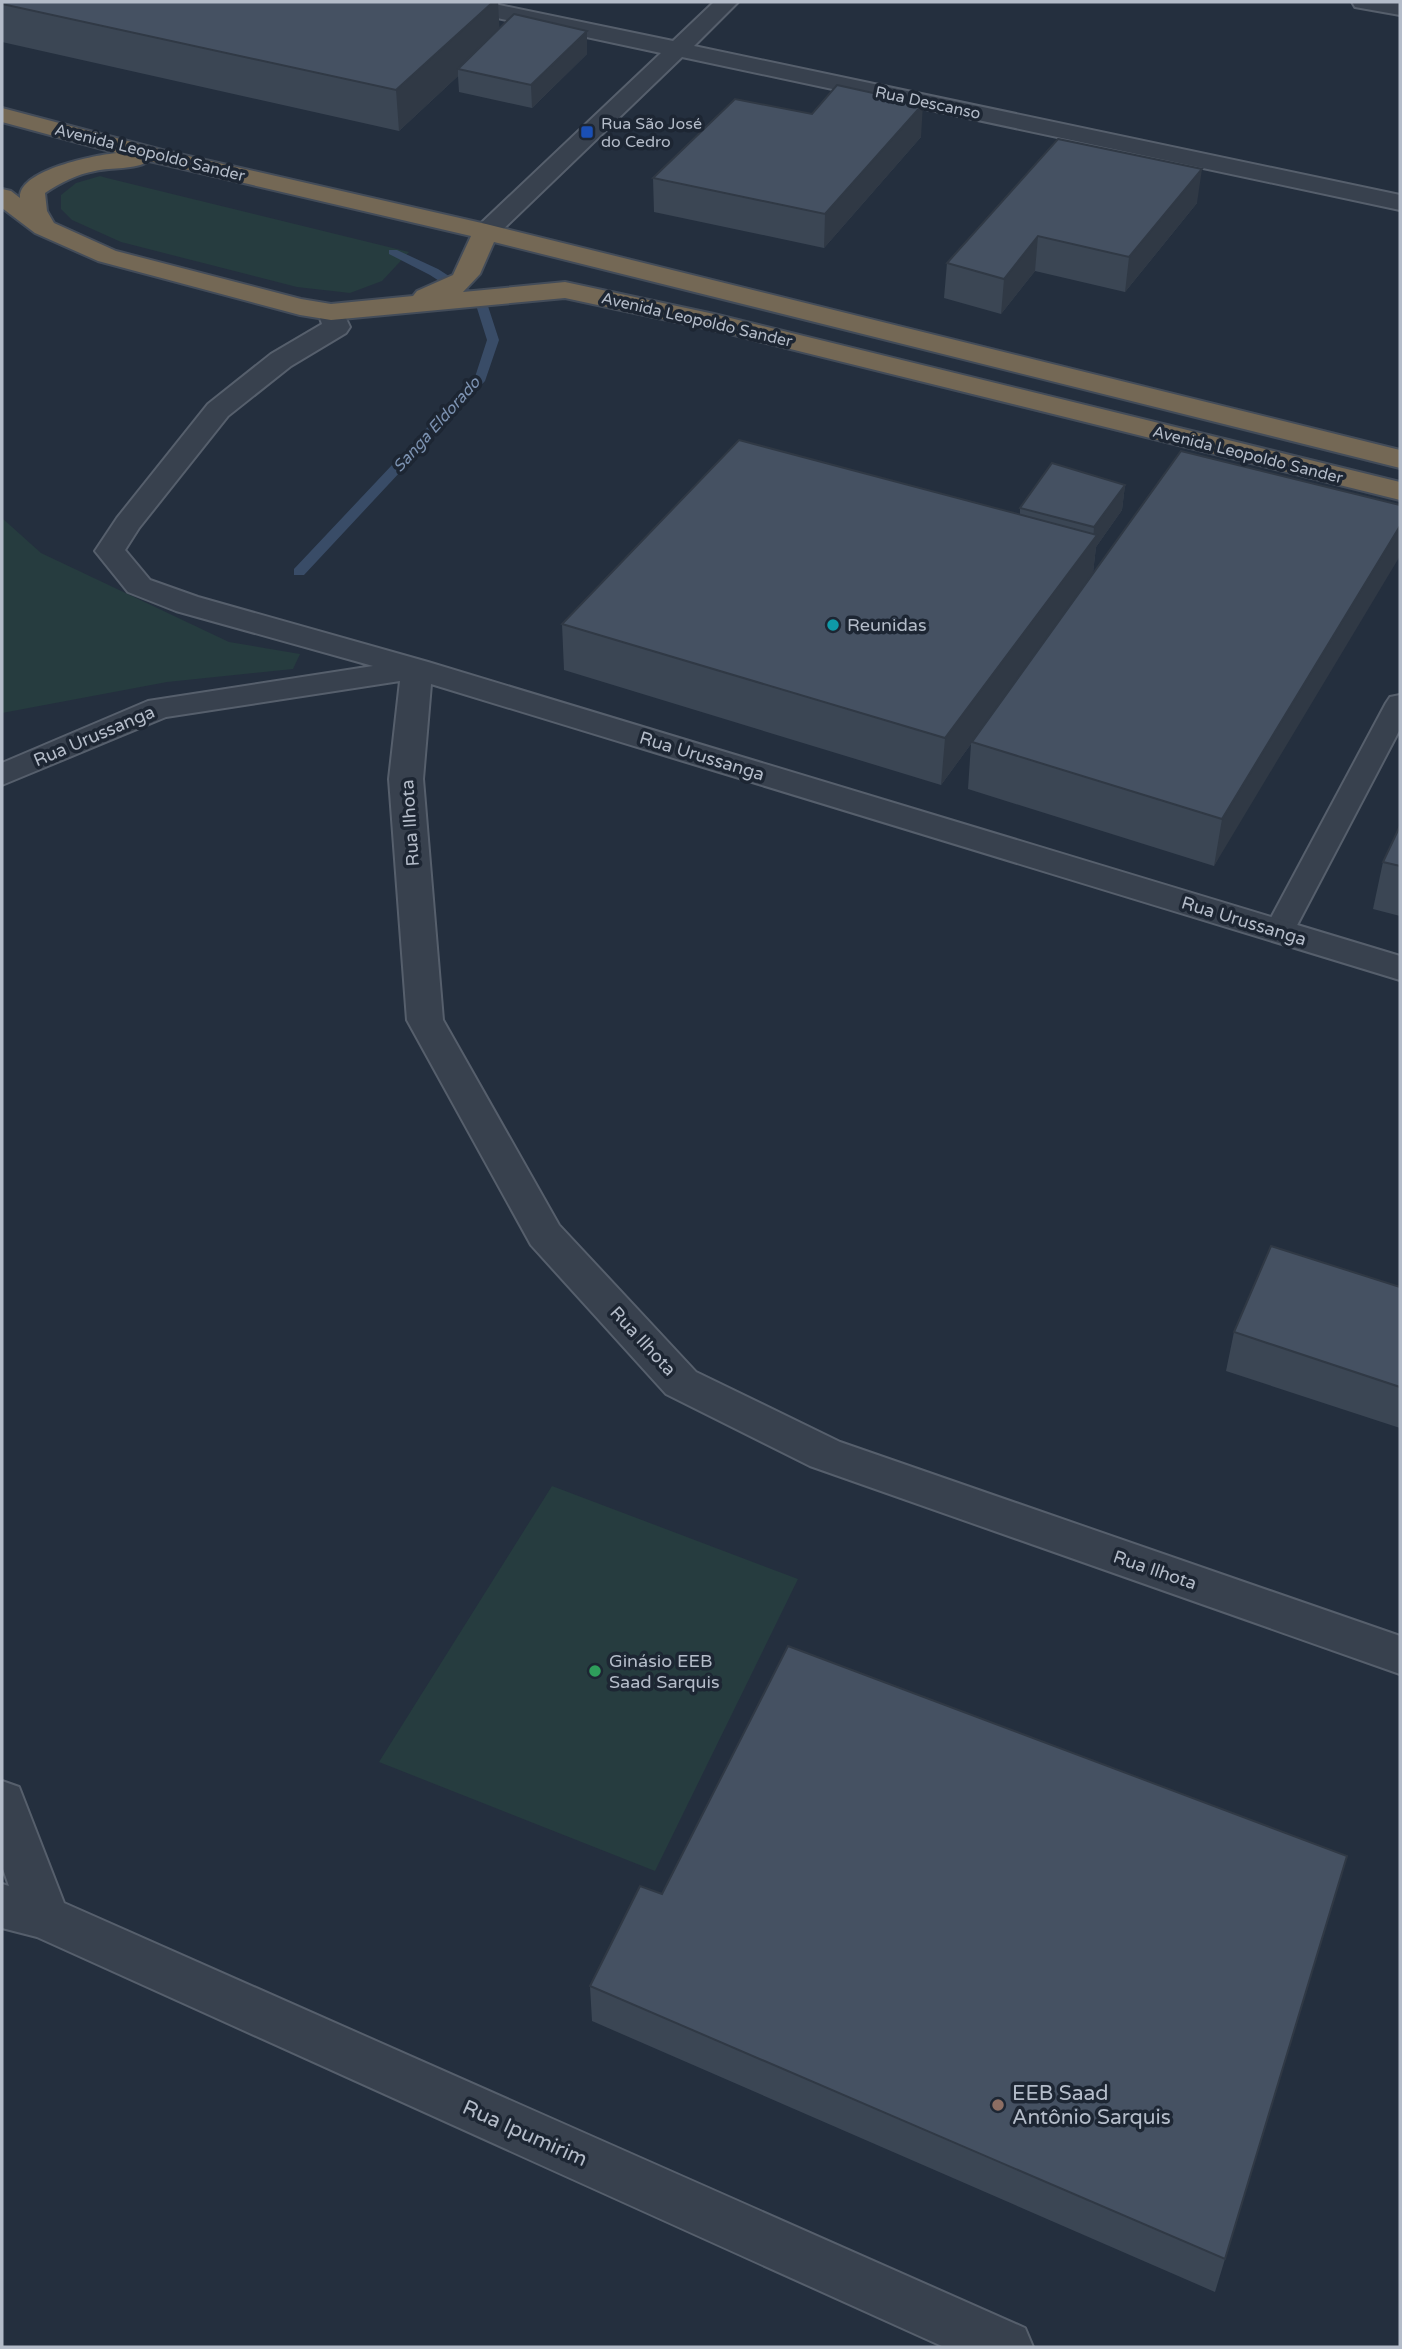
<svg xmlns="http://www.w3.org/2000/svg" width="1402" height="2349" font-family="'Varela Round',sans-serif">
  <rect width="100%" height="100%" fill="#242f3e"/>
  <path fill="#263c3f" d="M 100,176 L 107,178 L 409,252 L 382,281 L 350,293 L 297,287 L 121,242 L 72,220 L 61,209 L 61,195 L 76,183 Z
    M 2,518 L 41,553 L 229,642 L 300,654 L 293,669 L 167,682 L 2,713 Z
    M 552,1486 L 798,1579 L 655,1871 L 379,1762 Z"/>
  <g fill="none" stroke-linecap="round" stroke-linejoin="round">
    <path fill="#394c67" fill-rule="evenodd" d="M 389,250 L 397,250 L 438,269 L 486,300 L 499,340 L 485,381 L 304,575 L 294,575 L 294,569 L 475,377 L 487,340 L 476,305 L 430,275 L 389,254 Z"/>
    <g stroke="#565f6c" stroke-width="4">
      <path id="lane" d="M 1400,695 L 1400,729 L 1294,931 L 1290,938 L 1279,941 L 1268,938 L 1264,931 L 1386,703 L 1390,697 Z"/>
    </g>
    <g stroke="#565f6c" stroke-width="4">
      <path id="street" d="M 444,2 L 485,2 L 673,41 L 714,2 L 738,2 L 694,46 L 1400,195 L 1400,210 L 682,57 L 495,237 L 486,240 L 477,237 L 473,232 L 477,227 L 661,53 L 455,9 L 447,7 Z
        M 1352,2 L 1400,2 L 1400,15 L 1355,7 Z
        M 331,304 L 340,306 L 350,327 L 346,333 L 291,366 L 228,416 L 139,528 L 125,550 L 150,580 L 198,597 L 428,662 L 1400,956 L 1400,980 L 431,684 L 423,779 L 443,1020 L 559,1225 L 696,1372 L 840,1442 L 1400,1636 L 1400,1674 L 810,1466 L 666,1394 L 531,1245 L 407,1020 L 389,779 L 400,681 L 166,717 L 2,785 L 2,763 L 148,701 L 373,666 L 176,611 L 128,592 L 95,551 L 117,518 L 208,404 L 271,354 L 322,324 L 318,312 L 322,306 Z
        M 2,1781 L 19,1787 L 64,1903 L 1025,2328 L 1033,2347 L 944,2347 L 37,1937 L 2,1928 L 2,1884 L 9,1886 L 2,1866 Z"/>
    </g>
    <g stroke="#434c59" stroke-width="4">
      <path id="highway" d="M 2,108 L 162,150 L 486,224 L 1400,450 L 1400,468 L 494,242 L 480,274 L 463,292 L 565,282 L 714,314 L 1400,482 L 1400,500 L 714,330 L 565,298 L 331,320 L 300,315 L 98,261 L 35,233 L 2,208 L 2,189 L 11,191 L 20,198 C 18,170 95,155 117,153 L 2,122 ZM 149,161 L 158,163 L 471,236 L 453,275 L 417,291 L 413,296 L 331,304 L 301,299 L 116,251 L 54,223 L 47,211 L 45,193 C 60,183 77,174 95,171 C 112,167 135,170 149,161 Z"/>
    </g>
    <use href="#lane" fill="#38414e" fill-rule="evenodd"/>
    <use href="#street" fill="#38414e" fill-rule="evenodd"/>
    <use href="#highway" fill="#746855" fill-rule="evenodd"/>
  </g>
  <path fill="#3b4654" d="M 2,2 L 498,2 L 499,28 L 587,54 L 532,108 L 459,92 L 458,76 L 399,131 L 2,42 Z
    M 812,114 L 921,137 L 824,248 L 654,212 L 653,178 Z
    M 1058,139 L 1197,203 L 1125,292 L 1035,271 L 1001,314 L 944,298 L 947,263 Z
    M 1125,485 L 1122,510 L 1096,547 L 1093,573 L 1400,505 L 1214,866 L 968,789 L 971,744 L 941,785 L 564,670 L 562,624 L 1020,514 L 1020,508 Z
    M 1400,826 L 1400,916 L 1373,909 L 1383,862 Z
    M 1400,1287 L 1400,1428 L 1226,1371 L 1234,1332 Z
    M 1347,1856 L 1215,2292 L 592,2021 L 590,1986 L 662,1894 Z"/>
  <path fill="#303945" d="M 493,2 L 498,2 L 500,37 L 458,69 L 458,76 L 399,131 L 396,90 Z
    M 587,31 L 587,54 L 532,108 L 531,85 Z
    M 923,104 L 921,137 L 824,248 L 825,214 Z
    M 1202,169 L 1197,203 L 1125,292 L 1129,257 Z
    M 1038,236 L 1035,271 L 1001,314 L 1004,279 Z
    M 1125,485 L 1122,510 L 1096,547 L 1092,581 L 972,742 L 971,744 L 941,785 L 945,738 L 1093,541 L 1094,527 Z
    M 1400,526 L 1400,556 L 1214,866 L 1222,819 Z"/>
  <path fill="#455162" stroke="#303945" stroke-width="2" d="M 2,2 L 493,2 L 396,90 L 2,4 Z
    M 514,14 L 587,31 L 531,85 L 458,69 Z
    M 837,85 L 923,104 L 825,214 L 653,178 L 735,99 L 812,114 Z
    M 1058,139 L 1202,169 L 1129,257 L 1038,236 L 1004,279 L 947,263 Z
    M 739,440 L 1097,535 L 945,738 L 562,624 Z
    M 1181,451 L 1400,505 L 1400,526 L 1222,819 L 972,742 Z
    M 1052,463 L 1125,485 L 1094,527 L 1020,508 Z
    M 1400,826 L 1400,866 L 1383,862 Z
    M 1271,1246 L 1400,1287 L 1400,1387 L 1234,1332 Z
    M 788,1646 L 1347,1856 L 1225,2259 L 590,1986 L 640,1886 L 662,1894 Z"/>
  <rect fill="#1a4fb4" stroke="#1d2633" stroke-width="2.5" x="580" y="125" width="14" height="14" rx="3.5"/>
  <circle fill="#0f9aa8" stroke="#1d2633" stroke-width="2.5" cx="833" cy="625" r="7"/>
  <circle fill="#2e9e5b" stroke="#1d2633" stroke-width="2.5" cx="595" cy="1671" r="7"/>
  <circle fill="#8d6e63" stroke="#1d2633" stroke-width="2.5" cx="998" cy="2105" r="7"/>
  <g text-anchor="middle" stroke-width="7" stroke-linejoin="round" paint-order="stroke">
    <g font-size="16" fill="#b4bcc9" stroke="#1d2633">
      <text transform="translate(928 102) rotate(12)" y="6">Rua Descanso</text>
      <text transform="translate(150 152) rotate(14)" y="6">Avenida Leopoldo Sander</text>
      <text transform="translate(697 319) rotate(13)" y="6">Avenida Leopoldo Sander</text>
      <text transform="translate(1248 454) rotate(14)" y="6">Avenida Leopoldo Sander</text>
    </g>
    <g font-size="16" fill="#b4bcc9" stroke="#1d2633" text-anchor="start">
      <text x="601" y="129">Rua São José<tspan x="601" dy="18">do Cedro</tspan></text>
    </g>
    <g font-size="16" font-style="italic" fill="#7c92b1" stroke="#1d2633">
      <text transform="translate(436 424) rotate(-48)" y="6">Sanga Eldorado</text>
    </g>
    <g font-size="18" fill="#b4bcc9" stroke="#1d2633" text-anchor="start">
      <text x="847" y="631">Reunidas</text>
      <text x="609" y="1667">Ginásio EEB<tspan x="609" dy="21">Saad Sarquis</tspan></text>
    </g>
    <g font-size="18" fill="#b4bcc9" stroke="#1d2633">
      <text transform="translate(94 736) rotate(-23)" y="6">Rua Urussanga</text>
      <text transform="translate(702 756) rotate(17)" y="6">Rua Urussanga</text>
      <text transform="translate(410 823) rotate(-94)" y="6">Rua Ilhota</text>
      <text transform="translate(1244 921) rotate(17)" y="6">Rua Urussanga</text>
      <text transform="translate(643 1341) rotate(47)" y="6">Rua Ilhota</text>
      <text transform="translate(1155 1570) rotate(19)" y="6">Rua Ilhota</text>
    </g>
    <g font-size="21" fill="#b4bcc9" stroke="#1d2633" text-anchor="start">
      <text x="1012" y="2100">EEB Saad<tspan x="1012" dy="24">Antônio Sarquis</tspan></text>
    </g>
    <g font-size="21" fill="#b4bcc9" stroke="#1d2633">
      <text transform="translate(525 2133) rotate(24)" y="7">Rua Ipumirim</text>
    </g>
  </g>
  <rect width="1402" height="2349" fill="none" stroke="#b4bcc9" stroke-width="7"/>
</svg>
